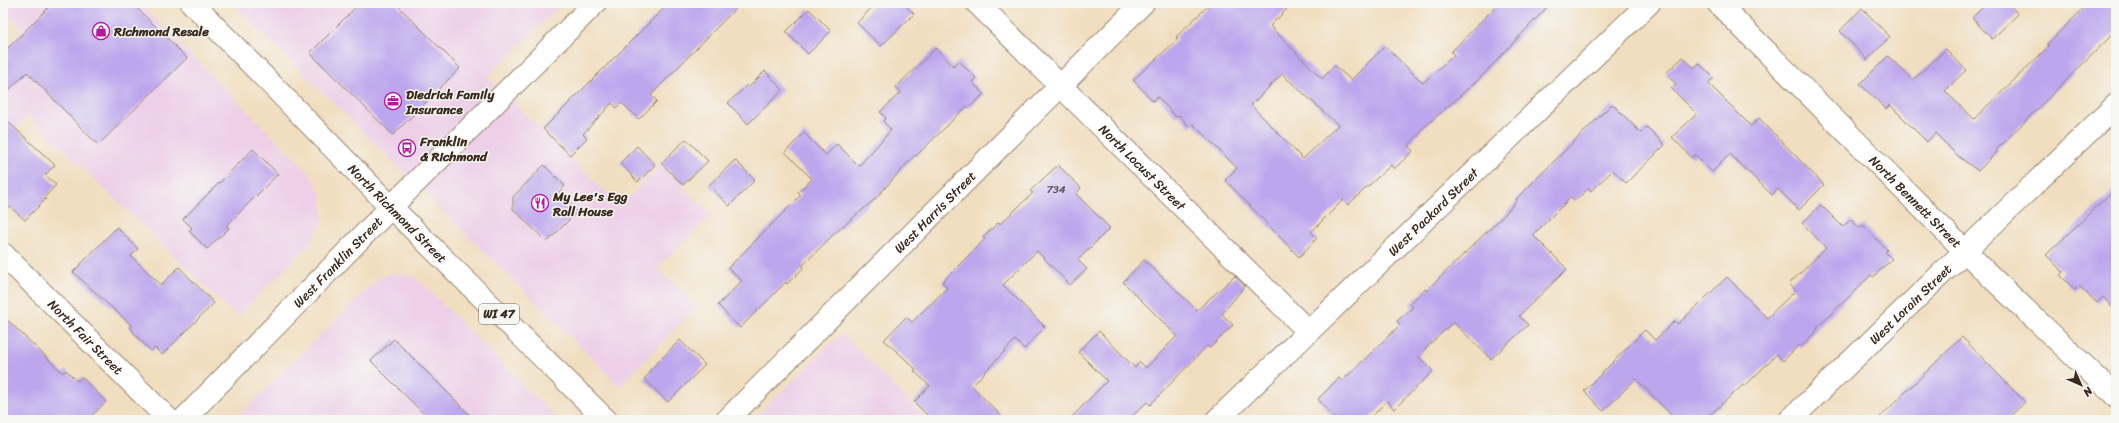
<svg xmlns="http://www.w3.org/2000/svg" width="2119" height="423" font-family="Sriracha,sans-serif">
  <rect width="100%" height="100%" fill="#f6f6f2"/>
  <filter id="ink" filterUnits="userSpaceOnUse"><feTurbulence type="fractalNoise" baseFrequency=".025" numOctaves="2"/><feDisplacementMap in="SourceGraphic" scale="8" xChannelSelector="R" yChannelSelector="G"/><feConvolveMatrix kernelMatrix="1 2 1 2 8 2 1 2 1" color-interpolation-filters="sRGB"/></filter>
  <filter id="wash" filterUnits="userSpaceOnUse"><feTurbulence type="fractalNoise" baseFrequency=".012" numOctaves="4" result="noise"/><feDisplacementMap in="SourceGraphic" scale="16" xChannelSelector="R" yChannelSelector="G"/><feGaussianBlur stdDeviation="0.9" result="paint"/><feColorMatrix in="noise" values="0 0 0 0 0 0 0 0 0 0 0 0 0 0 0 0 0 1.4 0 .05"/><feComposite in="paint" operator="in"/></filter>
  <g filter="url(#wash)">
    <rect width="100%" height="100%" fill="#f1dec0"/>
    <path fill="#edd0e8" d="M 3,3 L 140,3 L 311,175 L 321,195 L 323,209 L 323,220 L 318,232 L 308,246 L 237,317 L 29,116 L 3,142 L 3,50 L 23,30 L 3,10 Z
      M 232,3 L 563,3 L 487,77 L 620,206 L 660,165 L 711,215 L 657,268 L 697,307 L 620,386 Z
      M 391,273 L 403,274 L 414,277 L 424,285 L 558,420 L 234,420 L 371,285 L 380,278 Z
      M 842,333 L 927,420 L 752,420 Z"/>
    <g id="blocks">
      <path fill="#bca6ed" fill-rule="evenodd" d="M 53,3 L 132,3 L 187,58 L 98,145 L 27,72 L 3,96 L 3,53 Z
        M 360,3 L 395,3 L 460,68 L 393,135 L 310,53 Z
        M 669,3 L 741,3 L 651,95 L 657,101 L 639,119 L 622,103 L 617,108 L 612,103 L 583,134 L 587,138 L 570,155 L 543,129 Z
        M 876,3 L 903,3 L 914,14 L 881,46 L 857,23 Z
        M 1211,3 L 1293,3 L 1270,26 L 1322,79 L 1334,65 L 1351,80 L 1385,46 L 1423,83 L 1454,55 L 1451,52 L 1499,3 L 1551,3 L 1479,79 L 1421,130 L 1422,131 L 1408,146 L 1413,151 L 1394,169 L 1391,165 L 1348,205 L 1343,200 L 1311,232 L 1317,238 L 1299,257 L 1225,180 L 1237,168 L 1193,124 L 1190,127 L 1179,115 L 1176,117 L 1158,97 L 1153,101 L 1133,80 L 1178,39 L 1176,37 ZM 1282,74 L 1338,125 L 1303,159 L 1251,105 Z
        M 1987,3 L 2008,3 L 2018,14 L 1992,39 L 1972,18 Z
        M 2089,3 L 2116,3 L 2116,31 L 1996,150 L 1997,152 L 1978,171 L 1958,156 L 1935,133 L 1927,142 L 1890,105 L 1886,109 L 1860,84 L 1888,56 L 1913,80 L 1946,49 L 1966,70 L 1945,91 L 1974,119 L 2049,46 L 2047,44 Z
        M 1862,8 L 1890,37 L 1867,60 L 1840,31 Z
        M 809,9 L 831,31 L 808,54 L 786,32 Z
        M 936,48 L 953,66 L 959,61 L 976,78 L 972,82 L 984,94 L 969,108 L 967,106 L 916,156 L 915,155 L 874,200 L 835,233 L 802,266 L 804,267 L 787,284 L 786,282 L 740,328 L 718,305 L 742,281 L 728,268 L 801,195 L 798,192 L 812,179 L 785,152 L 804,133 L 826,155 L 837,144 L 859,166 L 891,130 L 883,121 L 886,118 L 880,112 L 901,92 L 896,87 Z
        M 1683,57 L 1694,68 L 1699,63 L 1714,78 L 1708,83 L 1751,126 L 1759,118 L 1824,185 L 1799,210 L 1778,189 L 1772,195 L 1730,154 L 1712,172 L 1695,155 L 1692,158 L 1672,137 L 1697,114 L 1671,88 L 1676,84 L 1666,73 Z
        M 765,71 L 783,90 L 748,124 L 728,103 L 747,85 L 749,87 Z
        M 1612,104 L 1641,133 L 1647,127 L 1665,145 L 1626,183 L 1613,170 L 1591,191 L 1589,188 L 1575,201 L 1571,197 L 1533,235 L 1567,269 L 1519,316 L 1528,325 L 1491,359 L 1453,322 L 1418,356 L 1433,371 L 1394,409 L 1387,401 L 1368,420 L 1336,420 L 1318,399 L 1339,378 L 1342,381 L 1400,325 L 1397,321 L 1413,307 L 1410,304 L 1425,289 L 1426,291 L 1505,214 L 1517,200 L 1516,199 Z
        M 3,117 L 55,165 L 45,175 L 56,185 L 44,198 L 46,199 L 25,220 L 3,201 Z
        M 686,139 L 708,161 L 683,185 L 661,163 Z
        M 637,146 L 655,165 L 638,182 L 620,163 Z
        M 253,149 L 278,174 L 226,226 L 229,228 L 207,249 L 189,231 L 192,228 L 183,219 Z
        M 735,160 L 755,180 L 729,206 L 709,185 Z
        M 544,165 L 565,186 L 558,193 L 577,212 L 547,242 L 513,209 L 513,197 Z
        M 1058,165 L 1081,188 L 1076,194 L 1110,228 L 1078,260 L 1087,269 L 1070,285 L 1037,251 L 1003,285 L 1045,327 L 1024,349 L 1015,340 L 972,386 L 1005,420 L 932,420 L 914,402 L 930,386 L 914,371 L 916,369 L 884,340 L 906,317 L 912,322 L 947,288 L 942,282 L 985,239 L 983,237 L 999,222 L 1000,224 L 1033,193 L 1030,191 Z
        M 2116,188 L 2116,311 L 2103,297 L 2097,303 L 2079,286 L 2075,290 L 2060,275 L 2063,272 L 2046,255 Z
        M 1821,205 L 1843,227 L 1851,219 L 1859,228 L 1863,225 L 1887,250 L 1885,252 L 1892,259 L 1873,277 L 1871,275 L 1817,328 L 1818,329 L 1801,347 L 1799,345 L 1783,361 L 1777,354 L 1745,386 L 1743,385 L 1704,420 L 1676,420 L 1636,379 L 1603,411 L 1584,391 L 1645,330 L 1655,340 L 1675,321 L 1678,324 L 1727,277 L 1767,318 L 1796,290 L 1789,284 L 1826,248 L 1802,223 Z
        M 117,227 L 138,249 L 131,256 L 161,285 L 179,267 L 214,303 L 162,355 L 155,348 L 151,351 L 132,331 L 133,330 L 129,327 L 131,325 L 73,272 Z
        M 1144,260 L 1197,310 L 1235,276 L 1245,286 L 1222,314 L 1233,325 L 1210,348 L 1207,346 L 1150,405 L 1147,402 L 1128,420 L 1069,420 L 1107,381 L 1078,352 L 1099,331 L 1135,368 L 1140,362 L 1146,368 L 1177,336 L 1123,282 Z
        M 3,316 L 63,373 L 66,370 L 77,381 L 82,377 L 106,402 L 87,420 L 3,420 Z
        M 1962,337 L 2025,402 L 2006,420 L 1877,420 Z
        M 394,339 L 475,420 L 430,420 L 371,361 Z
        M 680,340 L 705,365 L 668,402 L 644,379 L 651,372 L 649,371 Z"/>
    </g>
  </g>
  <g filter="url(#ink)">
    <use href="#blocks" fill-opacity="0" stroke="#96846f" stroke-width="1"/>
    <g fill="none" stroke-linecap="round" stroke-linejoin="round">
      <g stroke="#96846f" stroke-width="24">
        <g id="minor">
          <path id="s1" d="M 977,3 L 1308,331"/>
          <path id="s2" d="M 1718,3 L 1989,275 L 2116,396"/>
          <path d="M 391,207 L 595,3"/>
          <path id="s3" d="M 3,254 L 169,420"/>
          <path id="s4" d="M 727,420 L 1143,3"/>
          <path id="s5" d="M 1790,420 L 2116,105"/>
        </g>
      </g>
      <g stroke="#96846f" stroke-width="24">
        <g id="tertiary">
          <path id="s6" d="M 183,420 L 391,207"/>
          <path id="s7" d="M 1217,420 L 1649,3"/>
        </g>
      </g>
      <g stroke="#96846f" stroke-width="24">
        <g id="primary">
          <path id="s8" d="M 192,3 L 391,207 L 606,420"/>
        </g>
      </g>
      <use href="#minor" stroke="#fff" stroke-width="22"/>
      <use href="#tertiary" stroke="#fff" stroke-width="22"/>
      <use href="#primary" stroke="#fff" stroke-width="22"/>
    </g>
  </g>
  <defs>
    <g id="shop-ring" transform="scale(0.9)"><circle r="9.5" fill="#f6f6f2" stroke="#b5179e" stroke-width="1.5"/><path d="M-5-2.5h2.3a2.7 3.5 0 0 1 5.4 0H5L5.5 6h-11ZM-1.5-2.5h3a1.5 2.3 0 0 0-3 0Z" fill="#b5179e"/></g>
    <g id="office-ring" transform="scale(0.9)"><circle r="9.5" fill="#f6f6f2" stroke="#b5179e" stroke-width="1.5"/><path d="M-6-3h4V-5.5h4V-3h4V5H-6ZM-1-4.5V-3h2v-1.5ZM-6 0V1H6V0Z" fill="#b5179e"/></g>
    <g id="bus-ring" transform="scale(0.9)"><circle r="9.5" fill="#f6f6f2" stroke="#b5179e" stroke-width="1.5"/><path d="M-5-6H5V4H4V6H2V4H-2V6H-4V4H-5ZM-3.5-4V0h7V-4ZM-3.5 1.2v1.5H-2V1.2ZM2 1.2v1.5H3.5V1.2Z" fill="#b5179e"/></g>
    <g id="restaurant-ring" transform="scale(0.9)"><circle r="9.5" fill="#f6f6f2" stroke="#b5179e" stroke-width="1.5"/><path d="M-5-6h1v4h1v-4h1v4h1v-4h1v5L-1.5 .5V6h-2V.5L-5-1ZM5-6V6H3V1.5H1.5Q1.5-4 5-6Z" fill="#b5179e"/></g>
  </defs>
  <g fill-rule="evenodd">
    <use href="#shop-ring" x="101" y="31"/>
    <use href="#office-ring" x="393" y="101"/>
    <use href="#bus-ring" x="407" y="148"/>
    <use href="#restaurant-ring" x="540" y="203"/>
  </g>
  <g text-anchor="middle" stroke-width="3" stroke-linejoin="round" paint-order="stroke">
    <g font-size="11" fill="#5b4952">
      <text x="1056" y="193">734</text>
    </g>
    <rect fill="#f6f6f2" stroke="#73675e" stroke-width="1" x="479" y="304" width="40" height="20" rx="3"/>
    <g font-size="12" font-weight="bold" fill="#3b2a1e">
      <text x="499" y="318">WI 47</text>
    </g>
    <g font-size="13" font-weight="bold" fill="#3b2a1e" stroke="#f6f6f2" text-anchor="start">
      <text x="114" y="36">Richmond Resale</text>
      <text x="406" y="99">Diedrich Family<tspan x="406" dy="15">Insurance</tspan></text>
      <text x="420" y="146">Franklin<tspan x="420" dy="15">&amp; Richmond</tspan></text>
      <text x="553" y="201">My Lee's Egg<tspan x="553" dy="15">Roll House</tspan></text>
    </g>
    <g font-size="13" fill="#3b2a1e" stroke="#f6f6f2">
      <text dy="5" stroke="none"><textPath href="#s1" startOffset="233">North Locust Street</textPath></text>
      <text dy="5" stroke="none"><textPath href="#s2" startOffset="280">North Bennett Street</textPath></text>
      <text dy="5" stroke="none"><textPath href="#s4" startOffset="294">West Harris Street</textPath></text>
      <text dy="5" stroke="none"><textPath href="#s7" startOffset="300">West Packard Street</textPath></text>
      <text dy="5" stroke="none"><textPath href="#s8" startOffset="294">North Richmond Street</textPath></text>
      <text dy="5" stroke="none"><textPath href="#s6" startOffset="221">West Franklin Street</textPath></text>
      <text dy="5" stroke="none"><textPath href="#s5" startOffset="167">West Lorain Street</textPath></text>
      <text dy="5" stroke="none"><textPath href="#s3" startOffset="117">North Fair Street</textPath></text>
    </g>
  </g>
  <rect width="2119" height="423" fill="none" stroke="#f6f6f2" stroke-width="16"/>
  <g transform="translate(2081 385) rotate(135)" stroke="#f6f6f2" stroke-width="3" paint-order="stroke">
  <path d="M0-3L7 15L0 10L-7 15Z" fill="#3b2a1e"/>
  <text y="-6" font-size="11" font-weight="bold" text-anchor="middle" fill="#3b2a1e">N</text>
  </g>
</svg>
